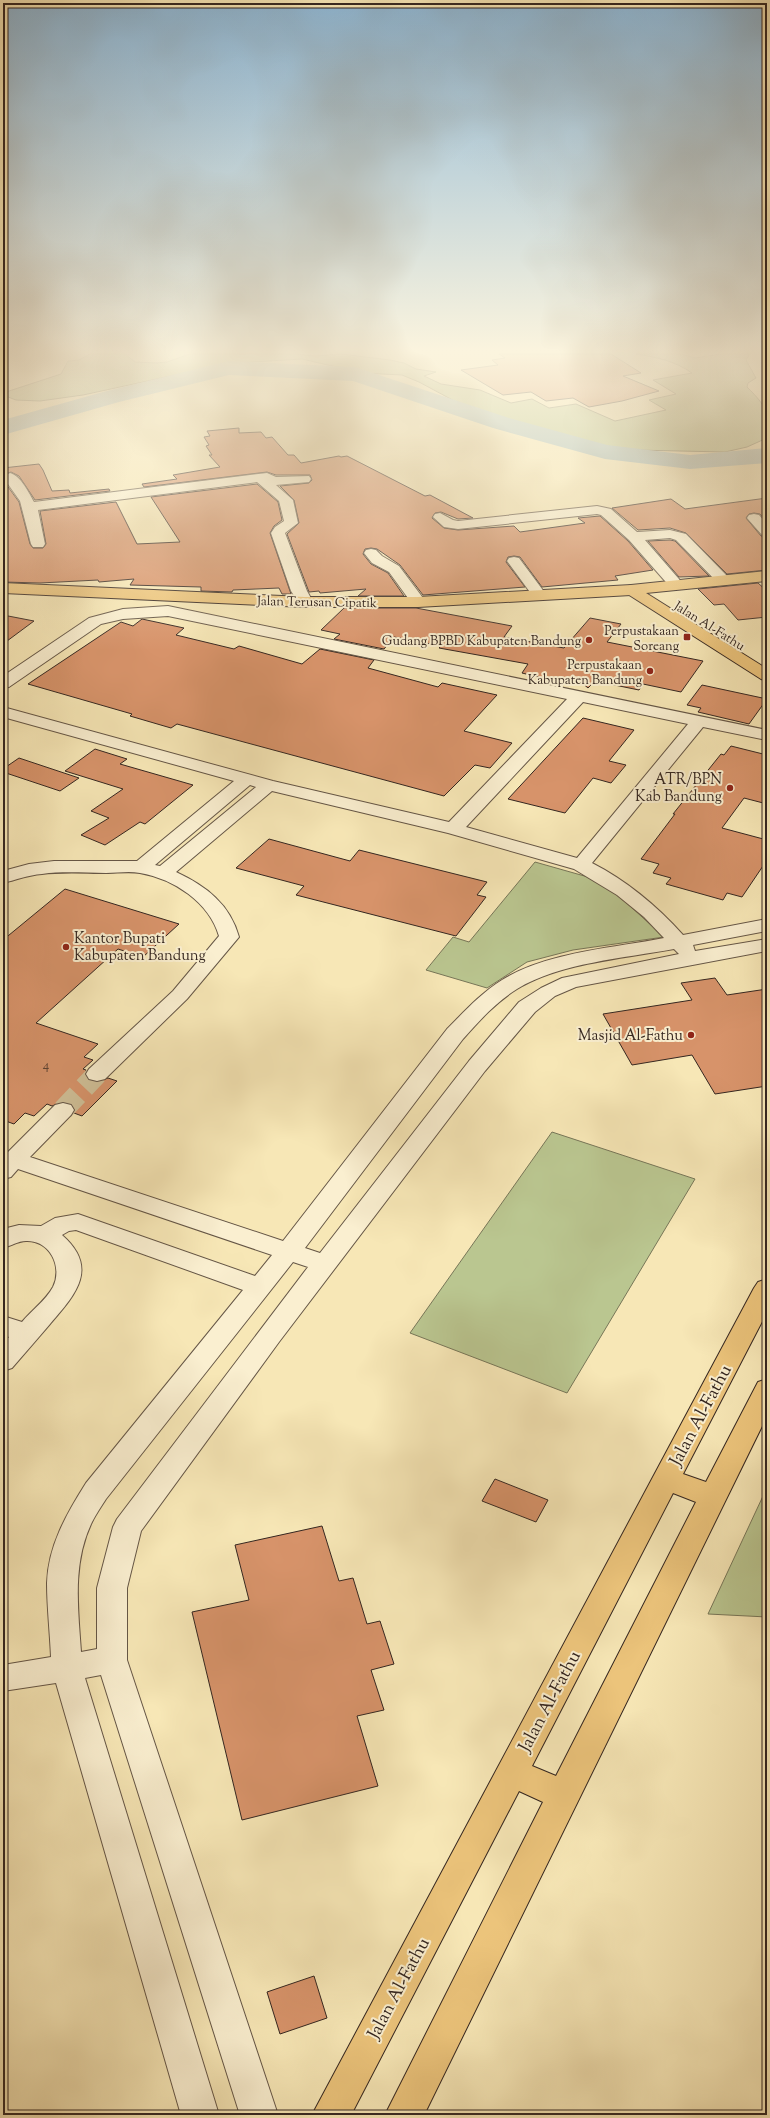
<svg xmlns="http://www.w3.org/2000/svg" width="770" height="2118" font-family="'Sorts Mill Goudy',serif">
  <rect width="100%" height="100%" fill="#f7e7b6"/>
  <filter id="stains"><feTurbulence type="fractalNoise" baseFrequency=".005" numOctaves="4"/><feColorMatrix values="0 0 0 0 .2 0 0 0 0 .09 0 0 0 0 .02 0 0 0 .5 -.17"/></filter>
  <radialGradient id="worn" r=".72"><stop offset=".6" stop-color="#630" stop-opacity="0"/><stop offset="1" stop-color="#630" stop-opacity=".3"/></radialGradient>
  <path fill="#bac690" stroke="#777658" d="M 90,354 L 125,354 L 135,362 L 157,363 L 167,362 L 190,354 L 296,354 L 315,356 L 341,354 L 390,360 L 404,363 L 416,369 L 436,372 L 424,376 L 441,384 L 480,390 L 511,403 L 532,399 L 549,408 L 576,404 L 615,421 L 666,410 L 649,400 L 676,394 L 653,380 L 692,373 C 675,361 656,357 636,354 L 681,354 L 695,358 L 721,354 L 750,354 L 746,360 L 756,378 L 748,383 L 747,387 C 768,408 767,410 767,438 L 747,447 L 725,452 L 634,450 L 583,444 L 533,431 L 494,418 L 460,404 L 419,382 L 402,375 L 362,373 L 302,359 L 252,362 L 189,372 L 83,395 L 40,401 L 16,400 L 3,395 L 3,393 L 61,374 L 68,361 L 79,360 Z
    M 535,862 L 595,879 L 619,896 L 664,937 L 573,950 L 527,962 L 487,988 L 426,970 L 453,937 L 469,942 Z
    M 552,1132 L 695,1179 L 567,1393 L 410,1333 Z
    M 763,1496 L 767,1496 L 767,1617 L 708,1614 Z"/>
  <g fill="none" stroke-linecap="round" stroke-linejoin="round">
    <path fill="#a4bcbb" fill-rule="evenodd" d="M 229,361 L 355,367 L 509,418 L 607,445 L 690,455 L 767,448 L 767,463 L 690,469 L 605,459 L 493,428 L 353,381 L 229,375 L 119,402 L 3,435 L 3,420 L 103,392 Z"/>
  </g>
  <path fill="#d7936a" stroke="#342620" d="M 499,354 L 611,354 L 641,373 L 623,376 L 659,391 L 622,401 L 589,407 L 573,398 L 546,401 L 531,392 L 503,395 L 461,370 L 498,365 L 492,360 L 505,358 Z
    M 239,428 L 239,433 L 261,432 L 266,438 L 272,437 L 288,455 L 294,455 L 301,463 L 339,456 L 341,457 L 347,456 L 425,496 L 430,495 L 473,518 L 458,519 L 441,512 L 435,513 L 432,518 L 444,528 L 458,530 L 514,526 L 520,532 L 585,523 L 578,518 L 600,516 L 628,541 L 653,570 L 615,576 L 618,580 L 542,587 L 520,557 L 514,556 L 508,557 L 506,562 L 525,587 L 423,595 L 400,565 L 377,549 L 371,548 L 365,549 L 363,554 L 371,564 L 388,573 L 404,596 L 358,596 L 366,589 L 320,593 L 319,591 L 309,592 L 287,534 L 299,523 L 294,500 L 280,486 L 309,483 L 312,480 L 310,475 L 276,475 L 267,472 L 144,487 L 142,484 L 177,479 L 173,475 L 220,467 L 209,455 L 212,455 L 206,446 L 209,445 L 204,437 L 210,436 L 207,431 Z
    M 39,464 L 43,470 L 52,491 L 69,490 L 70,493 L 109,489 L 110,491 L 35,500 L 19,476 L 11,472 L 3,475 L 3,468 Z
    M 3,480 L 19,502 L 30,544 L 33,548 L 43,548 L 46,544 L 40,511 L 116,502 L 137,544 L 180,542 L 151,497 L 257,484 L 278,502 L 282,520 L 274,526 L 270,533 L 291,594 L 282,594 L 279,588 L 233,590 L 232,592 L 201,591 L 201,587 L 130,585 L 134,579 L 99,582 L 98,580 L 40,583 L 3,582 Z
    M 767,498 L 767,522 L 760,514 L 754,513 L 749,514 L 746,518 L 761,536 L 767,537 L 767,570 L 727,574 L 686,533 L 670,528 L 638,530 L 612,508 L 671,499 L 685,509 Z
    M 670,540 L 675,541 L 709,576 L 679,577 L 648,541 Z
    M 758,583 L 767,591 L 767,617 L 738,620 L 724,604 L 714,605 L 698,589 Z
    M 344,608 L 416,608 L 512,626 L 504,637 L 564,648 L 590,618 L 621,624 L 607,642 L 703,661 L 681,692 L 643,684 L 639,690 L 595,681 L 588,688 L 574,676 L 567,684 L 522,673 L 528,664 L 439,648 L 441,646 L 394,637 L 384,649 L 334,639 L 340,634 L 321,630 Z
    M 3,615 L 34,621 L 3,644 Z
    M 142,619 L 184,628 L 176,635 L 234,649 L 239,646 L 302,664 L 320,649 L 374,660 L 368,668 L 438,687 L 442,683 L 497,695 L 464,731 L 512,743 L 490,768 L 475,765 L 444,796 L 177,724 L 171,728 L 130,716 L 132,714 L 28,684 L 121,622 L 133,626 Z
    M 702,685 L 767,699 L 749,724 L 698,712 L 701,708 L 687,705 Z
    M 583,718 L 634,730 L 609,761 L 626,765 L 611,783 L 593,778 L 565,813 L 508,799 Z
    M 731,746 L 767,755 L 767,804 L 744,798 L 722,828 L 767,840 L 767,860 L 742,897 L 727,893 L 723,900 L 666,884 L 671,878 L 653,873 L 659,864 L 641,859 L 675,814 L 673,814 L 721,754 L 724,755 Z
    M 95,749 L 127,759 L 120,764 L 193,785 L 145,824 L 140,822 L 105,845 L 81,835 L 109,818 L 91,811 L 123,789 L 65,771 Z
    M 19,758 L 79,778 L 60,791 L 3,772 L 3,769 Z
    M 269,839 L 350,861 L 359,850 L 487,882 L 477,895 L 486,897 L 456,936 L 296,895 L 304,886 L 236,868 Z
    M 65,889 L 179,924 L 143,957 L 118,949 L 36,1023 L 98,1044 L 84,1057 L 93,1060 L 83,1069 L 86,1070 L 85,1075 L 89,1080 L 97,1082 L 108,1078 L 117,1081 L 82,1116 L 74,1113 L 75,1109 L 72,1104 L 63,1102 L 52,1106 L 47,1104 L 34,1116 L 25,1113 L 14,1124 L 3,1120 L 3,940 Z
    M 715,978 L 727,995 L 767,989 L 767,1086 L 715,1094 L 692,1055 L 632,1065 L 603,1014 L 692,1000 L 681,983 Z
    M 495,1479 L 548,1500 L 536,1522 L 482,1501 Z
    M 322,1526 L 339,1581 L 353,1578 L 367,1624 L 380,1621 L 394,1664 L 371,1670 L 384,1710 L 357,1716 L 378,1786 L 242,1820 L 192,1612 L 249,1600 L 235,1545 Z
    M 314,1976 L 327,2018 L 280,2034 L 267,1992 Z"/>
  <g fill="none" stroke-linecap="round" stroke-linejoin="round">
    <path stroke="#d0c098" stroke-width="21" stroke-dasharray="21 10" stroke-linecap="butt" d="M 63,1110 L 97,1074"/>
    <g stroke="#655646" stroke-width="2">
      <path id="minor" d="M 10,473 C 21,476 29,493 34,502 L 267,473 L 276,477 L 309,476 L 311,479 L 309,482 L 276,485 L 293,500 L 298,523 L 285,533 L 307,591 L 313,602 L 310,605 L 300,605 L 291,591 L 271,533 L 275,527 L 284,521 L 279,501 L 257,482 L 38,510 L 45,544 L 43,547 L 33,547 L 31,544 L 20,501 L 3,477 Z
        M 597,506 L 611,509 L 637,532 L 670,530 L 686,534 L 732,581 L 729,584 L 719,584 L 676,540 L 670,538 L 645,540 L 685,586 L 682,589 L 672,589 L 629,540 L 601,515 L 597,514 L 458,529 L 444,527 L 433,517 L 435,514 L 440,513 L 453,520 L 458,521 Z
        M 754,514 L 759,515 L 767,524 L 767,536 L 762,535 L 747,518 L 749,515 Z
        M 371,549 L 376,550 L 382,556 L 399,566 L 426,602 L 423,605 L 413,605 L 389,572 L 372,563 L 364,553 L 366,550 Z
        M 514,557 L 519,558 L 545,593 L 548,596 L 545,599 L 535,599 L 507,561 L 509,558 Z
        M 168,606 L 767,730 L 767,740 L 703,727 L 592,863 C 627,881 657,906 683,935 L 767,919 L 767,931 L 693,945 L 695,951 L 767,939 L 767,951 L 576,987 L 555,996 L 535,1012 L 485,1071 L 279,1342 L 141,1531 L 127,1588 L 127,1660 L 278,2115 L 240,2115 L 101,1675 L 85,1678 L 219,2115 L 181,2115 L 56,1683 L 3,1691 L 3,1665 L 51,1657 C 50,1632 47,1607 47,1583 C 48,1546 67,1513 86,1483 L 243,1290 L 76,1230 L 69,1231 L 62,1235 C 100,1268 75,1295 50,1324 C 38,1338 25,1353 12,1368 L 3,1371 L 3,1344 L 9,1337 L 3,1335 L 3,1316 L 22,1322 C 31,1311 46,1300 53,1287 C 63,1267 50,1240 26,1241 C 18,1241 11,1246 3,1248 L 3,1229 L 19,1225 L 41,1226 L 55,1218 L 78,1214 L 255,1276 L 272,1255 L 18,1169 L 11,1177 L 3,1179 L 3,1157 L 55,1105 L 63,1103 L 71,1105 L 74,1110 L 71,1115 L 30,1157 L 283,1241 L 447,1029 C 464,1012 481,993 502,980 C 547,952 613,948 664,938 L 644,917 L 617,895 L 574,869 L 448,833 L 272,791 L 176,872 C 206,886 230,904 239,937 L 187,999 L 105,1079 L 97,1081 L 89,1079 L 86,1074 L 89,1069 L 173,991 L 219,936 C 209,902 174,879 140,873 C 129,871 117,873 106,873 C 85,873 63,871 42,874 C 28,875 16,880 3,883 L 3,871 L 29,864 L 54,861 L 137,861 L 234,781 L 3,717 L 3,707 L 273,781 L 449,822 L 567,699 L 168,616 L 123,619 L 101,624 L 9,687 L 3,688 L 3,676 L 89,618 L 123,609 ZM 583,702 L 688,724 L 577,858 L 466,827 ZM 250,785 L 256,787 L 160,866 L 155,865 ZM 674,949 L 679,954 L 562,978 L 541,988 L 519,1002 L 469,1061 L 320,1253 L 305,1248 L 463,1039 C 479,1021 496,1002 517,989 C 559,963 625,958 674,949 ZM 293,1262 L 308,1267 L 117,1519 L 113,1527 L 97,1588 L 97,1649 L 81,1652 C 78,1608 72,1563 92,1522 C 96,1514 101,1507 106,1499 Z"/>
    </g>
    <g stroke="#342620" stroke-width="2">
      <path id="major" d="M 3,583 L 305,597 L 418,597 L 631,585 L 636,587 L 639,590 L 636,593 L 631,595 L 418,607 L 305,607 L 3,593 Z"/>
    </g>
    <g stroke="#342620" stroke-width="2">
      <path id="highway" d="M 767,571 L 767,581 L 646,593 L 767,669 L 767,681 L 761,679 L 626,593 L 623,590 L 626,587 L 631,585 Z
        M 767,1279 L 767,1312 L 683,1474 L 706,1482 L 758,1382 L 767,1379 L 767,1416 L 424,2115 L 385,2115 L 543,1802 L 519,1791 L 351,2115 L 312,2115 L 754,1288 L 758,1282 ZM 673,1493 L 696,1502 L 556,1776 L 532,1766 Z"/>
    </g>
    <use href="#minor" fill="#faefd0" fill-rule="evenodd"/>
    <use href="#major" fill="#ecc47b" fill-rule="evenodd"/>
    <use href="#highway" fill="#ecc47b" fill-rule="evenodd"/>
  </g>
  <linearGradient id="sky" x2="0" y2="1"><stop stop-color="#8db7d6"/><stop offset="0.54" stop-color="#fbf4de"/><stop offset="1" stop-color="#fbf4de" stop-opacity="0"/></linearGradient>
  <rect width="770" height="650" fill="url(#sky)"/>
  <g fill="#8f2418" stroke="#faefd0" stroke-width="1.5">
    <rect x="683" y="633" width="8" height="8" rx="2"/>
    <circle cx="589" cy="640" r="4"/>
    <circle cx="650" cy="671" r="4"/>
    <circle cx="730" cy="788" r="4"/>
    <circle cx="66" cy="947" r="4"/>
    <circle cx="691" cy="1035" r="4"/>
  </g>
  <g text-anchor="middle" stroke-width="4" stroke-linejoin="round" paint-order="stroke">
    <g font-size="13" fill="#342620" stroke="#faefd0">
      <text transform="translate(317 601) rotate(1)" y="5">Jalan Terusan Cipatik</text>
      <text transform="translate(710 625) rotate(32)" y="5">Jalan Al-Fathu</text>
    </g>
    <g font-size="13" fill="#342620" stroke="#faefd0" text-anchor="end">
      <text x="679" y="635">Perpustakaan<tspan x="679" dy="15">Soreang</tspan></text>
      <text x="581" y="645">Gudang BPBD Kabupaten Bandung</text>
      <text x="642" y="669">Perpustakaan<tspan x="642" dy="15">Kabupaten Bandung</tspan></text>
    </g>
    <g font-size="13" fill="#5d4132">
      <text x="46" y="1069">4</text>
    </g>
    <g font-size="15" fill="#342620" stroke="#faefd0" text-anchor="end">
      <text x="722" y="784">ATR/BPN<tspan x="722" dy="17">Kab Bandung</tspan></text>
      <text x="74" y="943" text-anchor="start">Kantor Bupati<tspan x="74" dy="17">Kabupaten Bandung</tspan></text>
      <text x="683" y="1040">Masjid Al-Fathu</text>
    </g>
    <g font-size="18" fill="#342620" stroke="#faefd0">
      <text transform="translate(700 1415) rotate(-62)" y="6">Jalan Al-Fathu</text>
      <text transform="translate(549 1701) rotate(-62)" y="6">Jalan Al-Fathu</text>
      <text transform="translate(398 1988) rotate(-62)" y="6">Jalan Al-Fathu</text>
    </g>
  </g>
  <rect width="770" height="2118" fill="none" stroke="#f7e7b6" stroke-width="16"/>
  <rect x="4" y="4" width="762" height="2110" fill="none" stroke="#342620" stroke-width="2"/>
  <rect x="8" y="8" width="754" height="2102" fill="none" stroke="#342620"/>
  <rect width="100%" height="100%" filter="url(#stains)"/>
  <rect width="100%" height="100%" fill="url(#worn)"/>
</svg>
